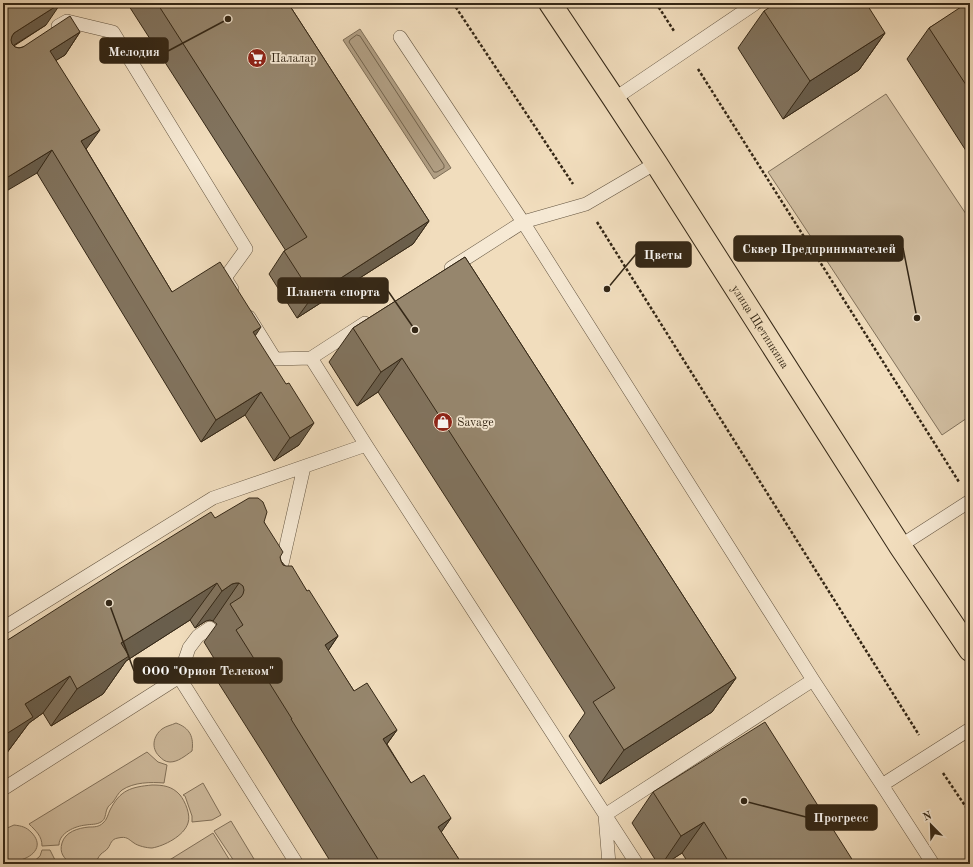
<svg xmlns="http://www.w3.org/2000/svg" width="973" height="867" font-family="'Old Standard TT',serif">
  <rect width="100%" height="100%" fill="#f1ddbd"/>
  <filter id="stains"><feTurbulence type="fractalNoise" baseFrequency=".005" numOctaves="4"/><feColorMatrix values="0 0 0 0 .2 0 0 0 0 .09 0 0 0 0 .02 0 0 0 .5 -.17"/></filter>
  <radialGradient id="worn" r=".72"><stop offset=".6" stop-color="#630" stop-opacity="0"/><stop offset="1" stop-color="#630" stop-opacity=".3"/></radialGradient>
  <path fill="#d1bea1" stroke="#82725c" d="M 886,94 L 970,220 L 970,416 L 942,435 L 768,172 Z
    M 176,723 C 190,728 194,737 192,751 C 185,756 178,762 170,762 C 165,762 162,759 159,756 C 151,748 153,736 162,729 C 166,726 172,725 176,723 Z
    M 147,752 L 158,762 L 167,765 L 164,783 C 151,782 134,782 122,790 C 118,793 116,798 113,802 C 111,804 108,806 107,809 C 105,814 106,819 101,822 C 96,825 91,824 86,825 C 75,826 59,833 59,845 L 42,846 C 42,836 36,831 29,824 Z
    M 203,783 L 221,815 L 212,820 L 192,822 L 192,816 L 185,796 L 183,795 Z
    M 152,785 C 163,785 172,786 180,795 C 185,801 191,815 188,823 C 184,836 164,846 152,848 C 147,848 138,846 134,843 C 128,839 127,836 118,838 C 111,839 111,844 108,848 C 106,851 103,852 101,854 C 98,857 97,861 94,864 L 71,864 C 64,858 59,853 62,843 C 65,832 78,828 89,827 C 94,827 99,827 103,823 C 107,820 108,814 110,810 C 120,790 131,787 152,785 Z
    M 231,821 L 257,864 L 236,864 L 214,831 Z
    M 14,825 C 22,826 26,827 31,832 C 52,853 14,867 3,859 L 3,832 L 5,829 Z
    M 213,833 L 232,864 L 163,864 Z
    M 42,850 L 50,850 L 56,862 L 58,864 L 31,864 L 40,856 Z"/>
  <path fill="#b19f84" stroke="#7f6f58" d="M 360,29 L 451,168 L 434,179 L 343,40 Z"/>
  <g fill="none" stroke-linecap="round" stroke-linejoin="round">
    <path stroke="#72634d" stroke-width="1" d="M 357,35 L 360,36 L 444,165 L 444,168 L 437,172 L 434,172 L 349,42 L 350,40 Z"/>
    <g stroke="#635440" stroke-width="14">
      <path id="lane" d="M 58,26 L 67,21 L 113,32 L 246,249 L 225,278 L 232,289
        M 400,37 L 523,222 L 813,680 L 882,785 L 933,864
        M 614,99 L 756,3
        M 451,268 L 523,222 L 586,204 L 656,163
        M 249,317 L 275,359 L 311,358 L 366,445 L 637,864
        M 311,358 L 365,323
        M 900,546 L 970,501
        M 276,580 L 279,577 L 304,467
        M 3,628 L 213,498 L 366,445
        M 179,677 L 189,648 L 198,636 L 210,628
        M 882,785 L 970,729
        M 3,789 L 179,677 L 297,864
        M 609,864 L 605,815 L 813,680"/>
    </g>
    <g stroke="#342716" stroke-width="24">
      <g id="primary">
        <path id="s1" d="M 550,3 L 614,99 L 656,163 L 900,546 L 970,650"/>
      </g>
    </g>
    <path stroke="#342716" stroke-width="2.5" stroke-dasharray="3 2" stroke-linecap="butt" d="M 453,3 L 573,184
      M 656,3 L 674,31
      M 698,69 L 959,482
      M 597,222 L 919,735
      M 943,773 L 970,813"/>
    <use href="#lane" stroke="#f6e9d4" stroke-width="13"/>
    <use href="#primary" stroke="#f1ddbd" stroke-width="22"/>
  </g>
  <path fill="#81735e" stroke="#342716" d="M 3,3 L 46,25 L 14,46 L 15,47 L 19,48 L 80,32 L 65,55 L 56,60 L 86,149 L 172,292 L 255,336 L 299,445 L 274,461 L 245,415 L 201,442 L 37,173 Z
    M 127,3 L 288,3 L 429,221 L 413,244 L 297,318 L 269,274 L 284,251 L 286,251 Z
    M 970,3 L 970,157 L 907,59 L 929,28 Z
    M 764,11 L 885,33 L 859,70 L 783,119 L 738,48 Z
    M 465,257 L 736,678 L 712,712 L 600,784 L 569,736 L 585,713 L 378,392 L 357,406 L 329,362 L 353,328 Z
    M 215,518 L 264,522 L 280,557 L 281,561 L 307,591 L 338,636 L 328,651 L 354,691 L 397,730 L 387,744 L 411,783 L 451,818 L 441,832 L 462,864 L 332,864 L 265,756 L 209,668 L 215,660 L 204,642 L 217,624 L 213,621 L 210,620 L 206,621 L 195,628 L 190,620 L 126,661 L 103,694 L 51,726 L 43,713 L 29,723 L 6,754 L 3,756 L 3,643 Z
    M 653,792 L 855,864 L 689,864 L 682,853 L 665,864 L 658,864 L 632,823 Z"/>
  <path fill="#695e4c" stroke="#342716" d="M 61,3 L 46,25 L 3,52 L 12,36 L 14,33 Z
    M 80,32 L 65,55 L 34,74 L 50,51 Z
    M 885,33 L 859,70 L 783,119 L 810,81 Z
    M 100,130 L 84,152 L 81,141 Z
    M 52,150 L 37,173 L 3,193 L 3,180 Z
    M 429,221 L 413,244 L 297,318 L 313,296 Z
    M 261,327 L 246,350 L 253,332 Z
    M 402,358 L 378,392 L 357,406 L 381,372 Z
    M 261,392 L 245,415 L 201,442 L 216,420 Z
    M 314,423 L 299,445 L 274,461 L 290,438 Z
    M 217,583 L 190,620 L 126,661 L 103,694 L 51,726 L 77,689 L 121,643 Z
    M 236,583 L 239,583 L 213,621 L 210,620 L 206,621 L 195,628 L 222,591 L 232,584 Z
    M 338,636 L 312,674 L 325,645 Z
    M 70,676 L 43,713 L 29,723 L 6,754 L 3,756 L 3,735 L 25,704 Z
    M 736,678 L 712,712 L 600,784 L 624,750 Z
    M 397,730 L 370,767 L 383,739 Z
    M 451,818 L 425,856 L 438,827 Z
    M 704,822 L 682,853 L 665,864 L 662,864 L 681,836 Z"/>
  <path fill="#96866d" stroke="#342716" d="M 3,3 L 61,3 L 14,33 L 12,36 L 11,40 L 12,44 L 15,47 L 19,48 L 23,47 L 70,16 L 80,32 L 50,51 L 100,130 L 81,141 L 172,292 L 220,262 L 261,327 L 253,332 L 286,384 L 289,383 L 314,423 L 290,438 L 261,392 L 216,420 L 52,150 L 3,180 Z
    M 157,3 L 288,3 L 429,221 L 313,296 L 284,251 L 307,237 Z
    M 776,3 L 866,3 L 885,33 L 810,81 L 764,11 Z
    M 967,3 L 970,3 L 970,91 L 929,28 Z
    M 465,257 L 736,678 L 624,750 L 593,702 L 615,688 L 402,358 L 381,372 L 353,328 Z
    M 249,498 L 258,498 L 263,502 L 267,512 L 264,522 L 283,552 L 280,557 L 281,561 L 283,565 L 286,566 L 292,566 L 307,591 L 309,590 L 338,636 L 325,645 L 354,691 L 367,683 L 397,730 L 383,739 L 411,783 L 424,775 L 451,818 L 438,827 L 462,864 L 381,864 L 291,719 L 292,719 L 236,630 L 243,625 L 230,604 L 241,597 L 243,594 L 244,590 L 243,586 L 239,583 L 236,583 L 232,584 L 222,591 L 217,583 L 121,643 L 129,656 L 77,689 L 70,676 L 25,704 L 33,717 L 3,736 L 3,643 L 116,571 L 211,512 L 215,518 Z
    M 765,722 L 855,864 L 730,864 L 704,822 L 681,836 L 653,792 Z"/>
  <defs>
    <g id="supermarket-disc" transform="scale(1)"><circle r="9.5" fill="#8f2418" stroke="#f6e9d4"/><path d="M-6-5.5h2.5l.6 2H6L4.5 2H-2.5L-4.4-4H-6ZM-1.5 3.2a1.3 1.3 0 1 0 .1 0ZM3 3.2a1.3 1.3 0 1 0 .1 0Z" fill="#fff"/></g>
    <g id="shop-disc" transform="scale(1)"><circle r="9.5" fill="#8f2418" stroke="#f6e9d4"/><path d="M-5-2.5h2.3a2.7 3.5 0 0 1 5.4 0H5L5.5 6h-11ZM-1.5-2.5h3a1.5 2.3 0 0 0-3 0Z" fill="#fff"/></g>
  </defs>
  <g fill-rule="evenodd">
    <use href="#supermarket-disc" x="257" y="58"/>
    <use href="#shop-disc" x="443" y="422"/>
  </g>
  <g text-anchor="middle" stroke-width="3.5" stroke-linejoin="round" paint-order="stroke">
    <g font-size="12" fill="#342716" stroke="#f6e9d4" text-anchor="start">
      <text x="271" y="62">Палалар</text>
      <text x="457" y="426">Savage</text>
    </g>
    <g font-size="12" fill="#342716" stroke="#f6e9d4">
      <text dy="4" stroke="none"><textPath href="#s1" startOffset="386">улица Щетинкина</textPath></text>
    </g>
  </g>
  <path fill="none" stroke="#342716" stroke-width="1.5" d="M228 19L168 51M917 318L903 248M607 289L636 254M415 330L388 291M109 603L134 671M744 801L806 817"/>
  <g fill="#342716" stroke="#f6e9d4" stroke-width="1.5">
    <circle cx="228" cy="19" r="4"/>
    <circle cx="917" cy="318" r="4"/>
    <circle cx="607" cy="289" r="4"/>
    <circle cx="415" cy="330" r="4"/>
    <circle cx="109" cy="603" r="4"/>
    <circle cx="744" cy="801" r="4"/>
  </g>
  <g fill="#342716" stroke="#342716" stroke-width="1.5">
    <rect x="100" y="38" width="68" height="25" rx="4"/>
    <rect x="734" y="236" width="169" height="25" rx="4"/>
    <rect x="636" y="242" width="55" height="25" rx="4"/>
    <rect x="278" y="278" width="110" height="25" rx="4"/>
    <rect x="134" y="658" width="148" height="25" rx="4"/>
    <rect x="806" y="805" width="71" height="25" rx="4"/>
  </g>
  <g font-size="13" text-anchor="middle" font-weight="bold" fill="#fff">
    <text x="134" y="56">Мелодия</text>
    <text x="819" y="253">Сквер Предпринимателей</text>
    <text x="663" y="259">Цветы</text>
    <text x="333" y="296">Планета спорта</text>
    <text x="208" y="675">ООО "Орион Телеком"</text>
    <text x="841" y="822">Прогресс</text>
  </g>
  <rect width="973" height="867" fill="none" stroke="#f1ddbd" stroke-width="16"/>
  <rect x="4" y="4" width="965" height="859" fill="none" stroke="#342716" stroke-width="2"/>
  <rect x="8" y="8" width="957" height="851" fill="none" stroke="#342716"/>
  <g transform="translate(931 825) rotate(337)" stroke="#f6e9d4" stroke-width="3" paint-order="stroke">
  <path d="M0-3L7 15L0 10L-7 15Z" fill="#342716"/>
  <text y="-6" font-size="11" font-weight="bold" text-anchor="middle" fill="#342716">N</text>
  </g>
  <rect width="100%" height="100%" filter="url(#stains)"/>
  <rect width="100%" height="100%" fill="url(#worn)"/>
</svg>
